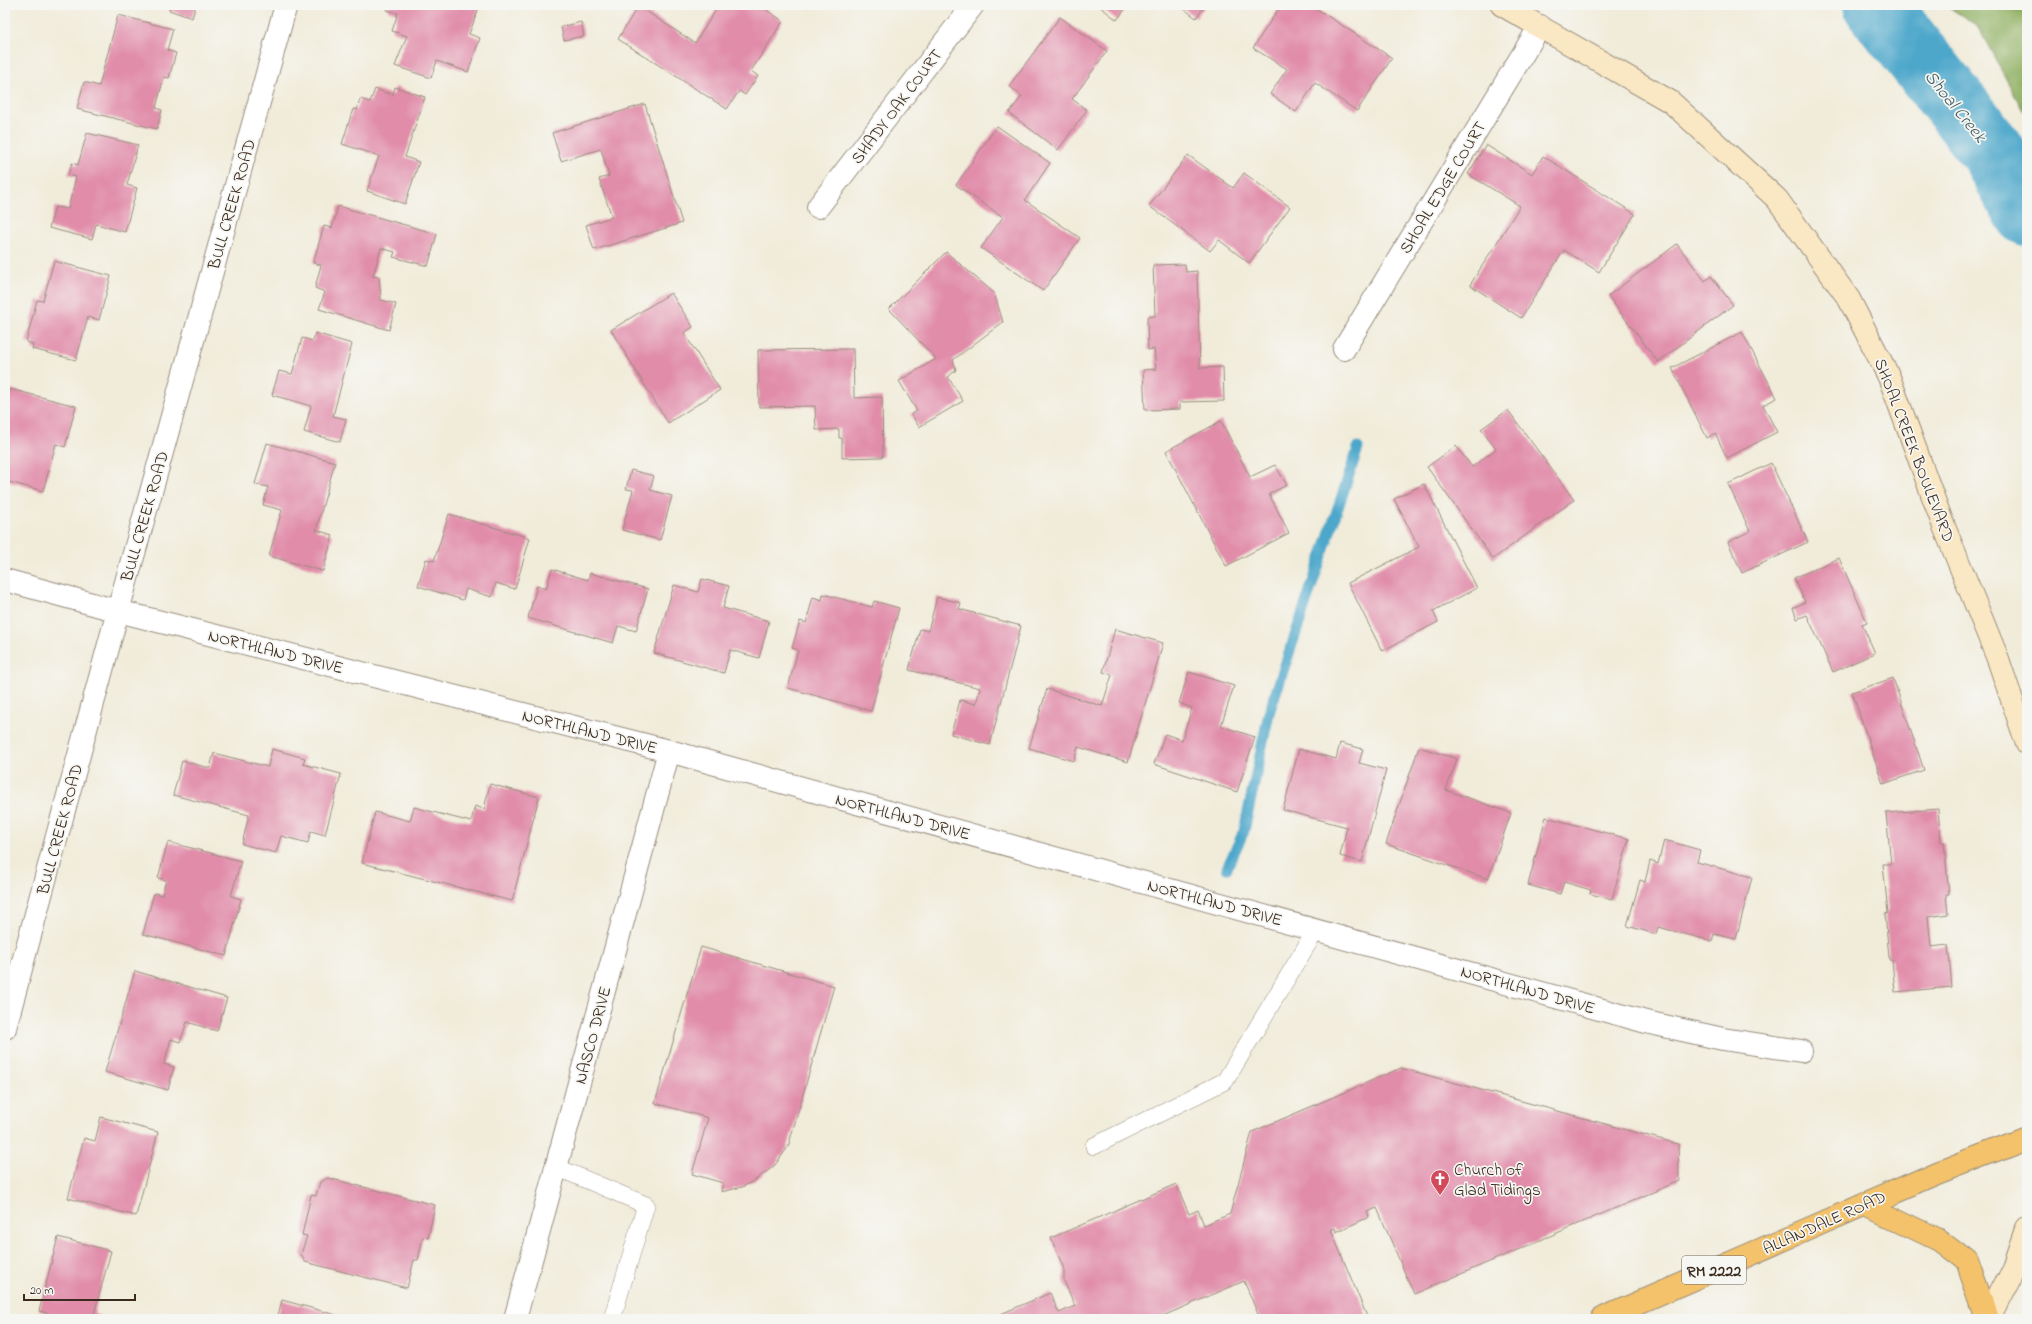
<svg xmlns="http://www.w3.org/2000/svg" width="2032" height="1324" font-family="'Indie Flower',sans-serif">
  <rect width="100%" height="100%" fill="#f6f6f2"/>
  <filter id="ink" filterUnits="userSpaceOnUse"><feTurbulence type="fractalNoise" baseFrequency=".025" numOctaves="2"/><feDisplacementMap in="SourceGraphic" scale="8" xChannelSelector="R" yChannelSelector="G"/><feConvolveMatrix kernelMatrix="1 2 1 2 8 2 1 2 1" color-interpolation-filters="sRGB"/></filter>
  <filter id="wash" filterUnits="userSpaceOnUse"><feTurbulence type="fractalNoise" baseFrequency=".012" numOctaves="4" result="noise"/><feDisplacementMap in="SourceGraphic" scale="16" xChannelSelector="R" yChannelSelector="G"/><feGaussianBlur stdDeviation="0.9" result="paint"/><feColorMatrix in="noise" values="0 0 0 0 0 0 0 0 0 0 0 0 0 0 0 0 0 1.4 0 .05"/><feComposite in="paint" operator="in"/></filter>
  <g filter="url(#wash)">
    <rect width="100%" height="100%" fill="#f1ecda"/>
    <path fill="#91b164" stroke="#666e41" d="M 1945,5 L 2027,5 L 2027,118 L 1977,25 Z"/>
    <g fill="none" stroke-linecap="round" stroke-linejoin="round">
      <path stroke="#4da7cb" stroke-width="11" d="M 1227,868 L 1244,831 L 1269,713 L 1358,448"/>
      <path stroke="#4da7cb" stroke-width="66" d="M 1876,5 L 1991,149 L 2027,213"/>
    </g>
    <g id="blocks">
      <path fill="#e18daa" d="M 171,5 L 196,5 L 192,18 L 169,10 Z
        M 389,5 L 480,5 L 469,34 L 480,38 L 468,72 L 437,61 L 431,78 L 395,66 L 407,36 L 392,31 L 398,13 L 387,10 Z
        M 719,5 L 759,5 L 783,21 L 751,71 L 758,76 L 745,95 L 739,91 L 727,109 L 618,39 L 638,6 L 695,43 Z
        M 1098,5 L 1128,5 L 1117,20 Z
        M 1179,5 L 1206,5 L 1196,18 Z
        M 1281,5 L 1311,5 L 1392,58 L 1357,111 L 1315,83 L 1296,112 L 1270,94 L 1287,69 L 1253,48 Z
        M 118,15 L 173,29 L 167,50 L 176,53 L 169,78 L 164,77 L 156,108 L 162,110 L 157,129 L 77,109 L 84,82 L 99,86 Z
        M 1060,17 L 1107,51 L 1072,99 L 1087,110 L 1058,150 L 1009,113 L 1022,96 L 1009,86 Z
        M 581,22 L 584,36 L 564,40 L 561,27 Z
        M 395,87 L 425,97 L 405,157 L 419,162 L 405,204 L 367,191 L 379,156 L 342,144 L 353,109 L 357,110 L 360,99 L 370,102 L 375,89 L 393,95 Z
        M 645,104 L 682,223 L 594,250 L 586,225 L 612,217 L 599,179 L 609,176 L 601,149 L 561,161 L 552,133 Z
        M 997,126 L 1050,163 L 1025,200 L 1080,238 L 1043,291 L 981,248 L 1003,217 L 956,185 Z
        M 87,133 L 138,145 L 127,185 L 137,188 L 125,232 L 96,224 L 92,239 L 49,228 L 55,207 L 68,209 L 76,177 L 68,175 L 72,163 L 78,165 Z
        M 1486,145 L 1532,174 L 1543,156 L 1635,214 L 1599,272 L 1564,250 L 1521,318 L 1470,285 L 1520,206 L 1468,174 Z
        M 1188,155 L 1233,188 L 1244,173 L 1290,207 L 1249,263 L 1219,240 L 1210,251 L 1149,206 Z
        M 338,206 L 437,234 L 428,266 L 393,257 L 395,252 L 381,248 L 373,276 L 379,277 L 381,300 L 396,304 L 389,330 L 319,309 L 325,292 L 315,288 L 321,265 L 313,263 L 324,226 L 332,228 Z
        M 1677,244 L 1705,281 L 1711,276 L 1733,305 L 1658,362 L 1608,296 Z
        M 946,252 L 994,293 L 1003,322 L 953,360 L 956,370 L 948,377 L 963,401 L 919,427 L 911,414 L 917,411 L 899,381 L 936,359 L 889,309 Z
        M 54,261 L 111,276 L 99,320 L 88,317 L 76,360 L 32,349 L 33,344 L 26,342 L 37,300 L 43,301 Z
        M 1185,264 L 1186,272 L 1197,271 L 1200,368 L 1223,367 L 1224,401 L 1180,402 L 1180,409 L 1145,410 L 1143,370 L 1156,369 L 1154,349 L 1148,350 L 1147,317 L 1155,316 L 1153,265 Z
        M 671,293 L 693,327 L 684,333 L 720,390 L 668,423 L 611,330 Z
        M 1742,332 L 1777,398 L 1763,405 L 1777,432 L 1727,458 L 1715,433 L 1707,438 L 1672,368 Z
        M 315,333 L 352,344 L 333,416 L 346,419 L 340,442 L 304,432 L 311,406 L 272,395 L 279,371 L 292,374 L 302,338 L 313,341 Z
        M 853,349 L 854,398 L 882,397 L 883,457 L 842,458 L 842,438 L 839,438 L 839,429 L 816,430 L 815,406 L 759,407 L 758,350 Z
        M 10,389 L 76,406 L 65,447 L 56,444 L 43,491 L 5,481 L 5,402 Z
        M 1508,410 L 1574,500 L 1493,559 L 1427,467 L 1456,446 L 1472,467 L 1496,449 L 1481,429 Z
        M 1221,421 L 1250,477 L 1275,465 L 1287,485 L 1269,494 L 1289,533 L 1226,566 L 1166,451 Z
        M 267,443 L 335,462 L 316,530 L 333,535 L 323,571 L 269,556 L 282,510 L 263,505 L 268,487 L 255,484 Z
        M 1771,463 L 1808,542 L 1742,573 L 1728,542 L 1750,531 L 1728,484 Z
        M 631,470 L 654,476 L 650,490 L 672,496 L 660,540 L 622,530 L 633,490 L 626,489 Z
        M 1424,484 L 1477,588 L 1433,611 L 1438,622 L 1382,651 L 1348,583 L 1419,547 L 1394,499 Z
        M 449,514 L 530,538 L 515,589 L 496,583 L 492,597 L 466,589 L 463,600 L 418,586 L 426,559 L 434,561 Z
        M 1839,558 L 1867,622 L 1862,624 L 1875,653 L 1833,672 L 1807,615 L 1797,619 L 1793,608 L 1805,602 L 1794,578 Z
        M 552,569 L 588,580 L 590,573 L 648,589 L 636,631 L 618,626 L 613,643 L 528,618 L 537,586 L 546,589 Z
        M 702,579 L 729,586 L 723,608 L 769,621 L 759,658 L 730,650 L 724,673 L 654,653 L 674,585 L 698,592 Z
        M 823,594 L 872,607 L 874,601 L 899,608 L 871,711 L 788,688 L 798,650 L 792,648 L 800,621 L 806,623 L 813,597 L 822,600 Z
        M 937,597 L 961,603 L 959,609 L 1021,626 L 990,745 L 951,734 L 960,700 L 976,704 L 980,688 L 909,670 L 920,629 L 928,631 Z
        M 1115,629 L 1163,643 L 1128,762 L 1078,747 L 1074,761 L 1029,748 L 1047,689 L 1102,706 L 1112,675 L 1103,672 Z
        M 1189,672 L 1234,686 L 1221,726 L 1255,737 L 1237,792 L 1154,764 L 1165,734 L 1182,740 L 1192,708 L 1179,703 Z
        M 1893,678 L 1924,770 L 1883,784 L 1852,692 Z
        M 1340,743 L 1363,749 L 1359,763 L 1386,770 L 1362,862 L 1340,856 L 1347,827 L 1283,810 L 1299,749 L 1336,759 Z
        M 1419,747 L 1457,759 L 1446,790 L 1511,813 L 1488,879 L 1386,844 Z
        M 272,749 L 305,758 L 303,764 L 341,774 L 325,835 L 311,831 L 308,843 L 281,836 L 276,853 L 242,844 L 249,815 L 173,795 L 182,761 L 210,768 L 214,753 L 268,767 Z
        M 490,784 L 539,797 L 512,901 L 362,863 L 375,812 L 410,821 L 414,807 L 471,822 L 475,806 L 484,809 Z
        M 1938,809 L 1941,842 L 1944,842 L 1949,894 L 1946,894 L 1948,914 L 1928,917 L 1931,947 L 1948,945 L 1952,987 L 1895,992 L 1892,960 L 1889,960 L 1889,957 L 1885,914 L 1888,913 L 1883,864 L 1891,864 L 1886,813 Z
        M 1546,817 L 1629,839 L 1612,899 L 1590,894 L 1591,890 L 1564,882 L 1560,894 L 1528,885 Z
        M 1664,840 L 1700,850 L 1697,862 L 1752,877 L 1736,939 L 1714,934 L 1712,941 L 1658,927 L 1656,934 L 1627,926 L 1640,880 L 1645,882 L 1650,861 L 1658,864 Z
        M 168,842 L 241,861 L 231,896 L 241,899 L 226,956 L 143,934 L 154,893 L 162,895 L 166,880 L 158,878 Z
        M 701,947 L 834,986 L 788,1147 L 775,1165 L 757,1179 L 742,1187 L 721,1192 L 723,1183 L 692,1174 L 708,1118 L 655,1103 Z
        M 135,971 L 227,998 L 217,1031 L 187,1022 L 180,1042 L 171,1039 L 164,1064 L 174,1067 L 168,1090 L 105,1072 Z
        M 1401,1068 L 1678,1144 L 1679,1181 L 1414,1294 L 1377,1208 L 1367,1212 L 1369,1217 L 1336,1232 L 1335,1228 L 1331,1230 L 1368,1319 L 1260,1319 L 1244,1281 L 1156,1319 L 989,1319 L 1050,1293 L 1059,1313 L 1075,1306 L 1064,1281 L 1064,1269 L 1051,1238 L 1176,1184 L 1189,1214 L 1198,1210 L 1204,1225 L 1230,1214 L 1252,1132 Z
        M 101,1117 L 158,1132 L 136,1216 L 68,1198 L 84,1138 L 95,1141 Z
        M 328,1178 L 435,1205 L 428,1238 L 423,1237 L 418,1260 L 414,1260 L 407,1288 L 305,1262 L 301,1254 L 307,1236 L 302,1235 L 311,1195 L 316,1196 L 320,1182 Z
        M 58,1237 L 111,1251 L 94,1314 L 108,1318 L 107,1319 L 57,1319 L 58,1316 L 39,1311 Z
        M 282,1300 L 351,1319 L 277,1319 Z"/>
    </g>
  </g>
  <g filter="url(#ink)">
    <use href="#blocks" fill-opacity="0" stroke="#968b7c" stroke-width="1"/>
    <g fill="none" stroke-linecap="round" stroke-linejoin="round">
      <g stroke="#968b7c" stroke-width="18">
        <path id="lane" d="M 1094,1146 L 1225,1081 L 1316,930
          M 556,1167 L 646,1205 L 612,1319"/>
      </g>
      <g stroke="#968b7c" stroke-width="24">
        <path id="street" d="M 818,207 L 973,5
          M 1344,349 L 1540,26
          M 5,580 L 118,611 L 669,751 L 1646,1022 L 1723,1039 L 1801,1051
          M 5,1028 L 118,611 L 286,5
          M 515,1319 L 669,751"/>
      </g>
      <g stroke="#968b7c" stroke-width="24">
        <path id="secondary" d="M 1502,5 L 1671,102 L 1777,199 L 1849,299 L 1889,377 L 1943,524 L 1998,659 L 2027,744
          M 1988,1319 L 2014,1267 L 2027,1229"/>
      </g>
      <g stroke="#968b7c" stroke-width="24">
        <path id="primary" d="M 1864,1204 L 1937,1239 L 1967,1262 L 1987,1319
          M 1601,1319 L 1937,1173 L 2027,1138"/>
      </g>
      <use href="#lane" stroke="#fff" stroke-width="17"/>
      <use href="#street" stroke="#fff" stroke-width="22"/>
      <use href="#secondary" stroke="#fae7c3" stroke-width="22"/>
      <use href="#primary" stroke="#f3c26a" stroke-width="22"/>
    </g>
  </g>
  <defs>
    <g id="church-pin" transform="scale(1)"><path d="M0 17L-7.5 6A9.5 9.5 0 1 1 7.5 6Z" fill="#d1495b" stroke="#f6f6f2"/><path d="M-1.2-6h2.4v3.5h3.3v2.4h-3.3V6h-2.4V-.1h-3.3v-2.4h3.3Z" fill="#fff"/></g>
  </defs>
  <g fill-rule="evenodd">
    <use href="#church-pin" x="1440" y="1179"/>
  </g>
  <g text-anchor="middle" stroke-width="3.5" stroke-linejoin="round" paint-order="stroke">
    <rect fill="#f6f6f2" stroke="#73675e" stroke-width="1" x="1682" y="1256" width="64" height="28" rx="3"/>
    <g font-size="16" font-weight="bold" fill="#3b2a1e">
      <text x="1714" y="1276">RM 2222</text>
    </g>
    <g font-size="17" fill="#3b2a1e" stroke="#f6f6f2">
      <text transform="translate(896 106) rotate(-53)" y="6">SHADY OAK COURT</text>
      <text transform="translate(1442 187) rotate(-59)" y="6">SHOAL EDGE COURT</text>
      <text transform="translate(231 204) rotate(-74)" y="6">BULL CREEK ROAD</text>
      <text transform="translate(1915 450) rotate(69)" y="6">SHOAL CREEK BOULEVARD</text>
      <text transform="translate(144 516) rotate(-74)" y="6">BULL CREEK ROAD</text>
      <text transform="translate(276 651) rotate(14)" y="6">NORTHLAND DRIVE</text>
      <text transform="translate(590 731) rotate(14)" y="6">NORTHLAND DRIVE</text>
      <text transform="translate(903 816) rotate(15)" y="6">NORTHLAND DRIVE</text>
      <text transform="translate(59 829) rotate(-75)" y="6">BULL CREEK ROAD</text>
      <text transform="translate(1215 902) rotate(15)" y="6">NORTHLAND DRIVE</text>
      <text transform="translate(1528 989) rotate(16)" y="6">NORTHLAND DRIVE</text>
      <text transform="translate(592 1035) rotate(-75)" y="6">NASCO DRIVE</text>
      <text transform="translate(1824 1222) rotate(-24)" y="6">ALLANDALE ROAD</text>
    </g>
    <g font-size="17" fill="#3b2a1e" stroke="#f6f6f2" text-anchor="start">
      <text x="1454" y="1175">Church of<tspan x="1454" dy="20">Glad Tidings</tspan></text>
    </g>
    <g font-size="18" font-style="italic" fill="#425c63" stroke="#f6f6f2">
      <text transform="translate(1956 106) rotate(51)" y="6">Shoal Creek</text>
    </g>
  </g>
  <rect width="2032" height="1324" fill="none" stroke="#f6f6f2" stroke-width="20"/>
  <path d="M24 1294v6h111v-6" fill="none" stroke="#3b2a1e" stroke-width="2"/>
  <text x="30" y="1294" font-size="12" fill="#3b2a1e" stroke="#f6f6f2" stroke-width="3" paint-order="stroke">20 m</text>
</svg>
